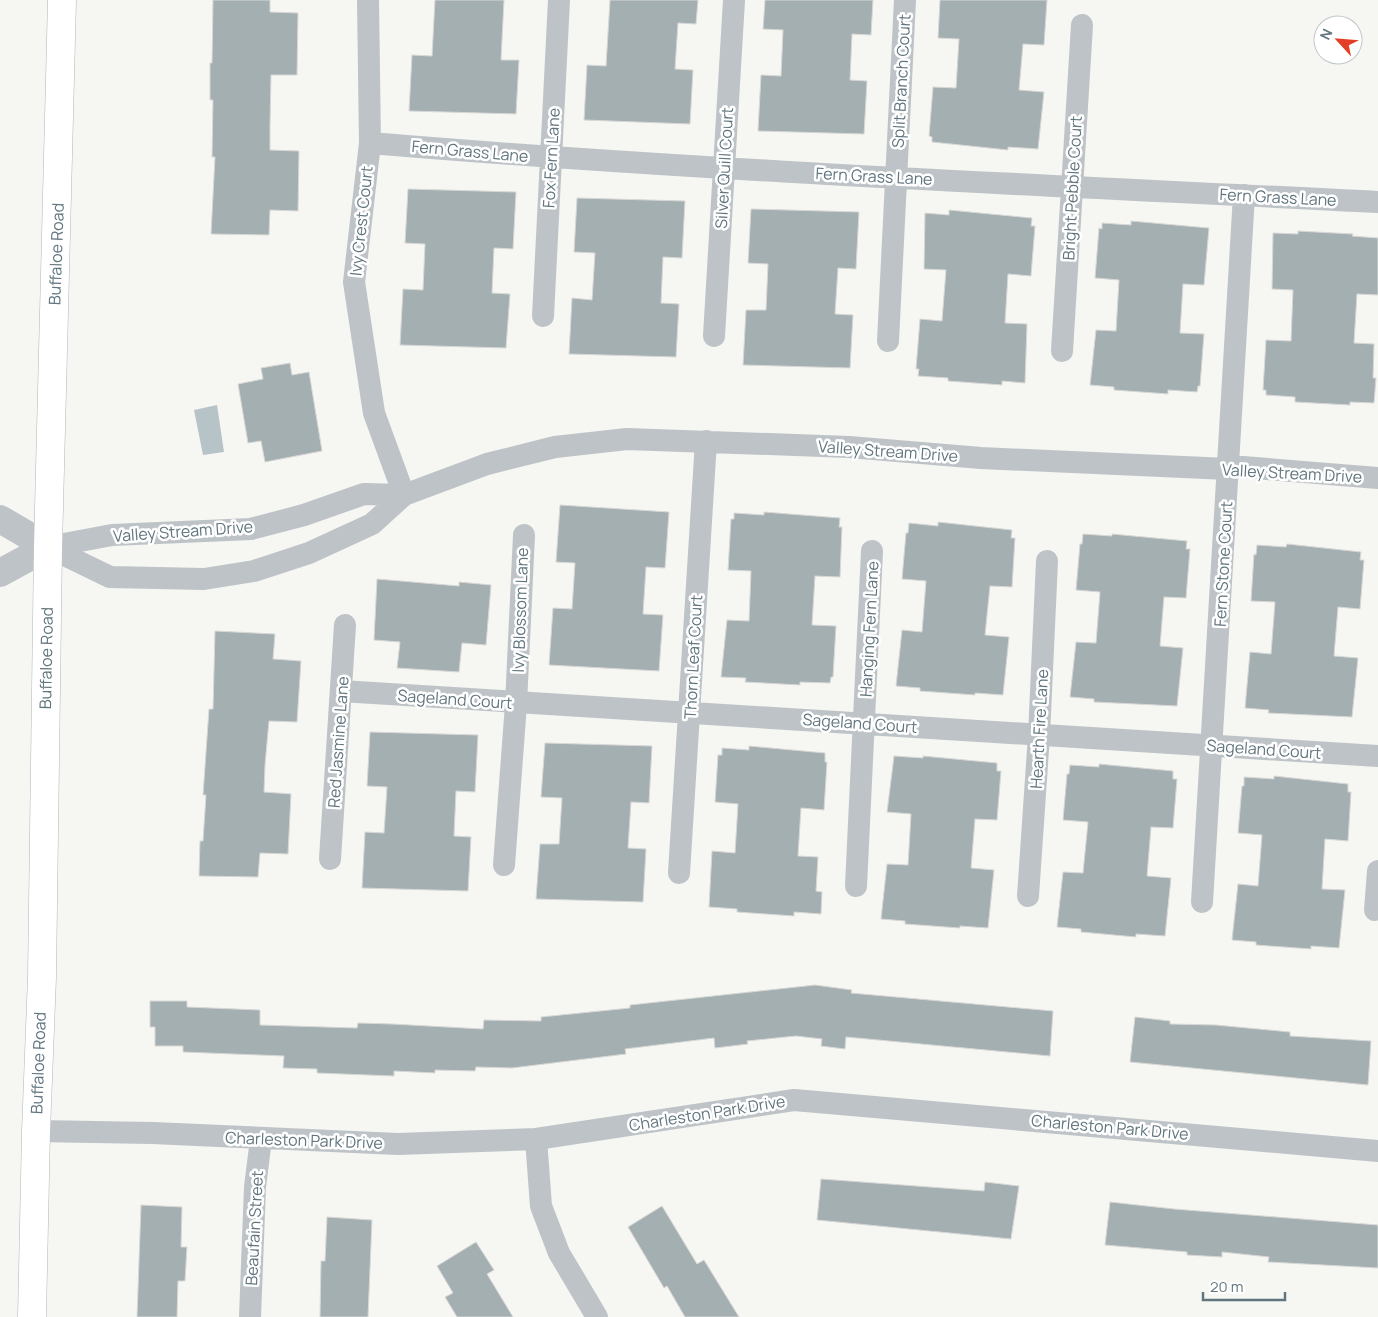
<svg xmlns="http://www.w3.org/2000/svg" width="1378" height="1317" font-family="Manrope,sans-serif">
  <rect width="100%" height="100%" fill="#f6f6f3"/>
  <path fill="#b6c4c7" d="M 217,405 L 224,452 L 203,455 L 194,410 Z"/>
  <path fill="#a4afb2" stroke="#d8d8d6" d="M 213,0 L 270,0 L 270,12 L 298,13 L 297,75 L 271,75 L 270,126 L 270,150 L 299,151 L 298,211 L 270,210 L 269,235 L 211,234 L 215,157 L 212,157 L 213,100 L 210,100 L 210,63 L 212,63 Z
    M 435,0 L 504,0 L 501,60 L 519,60 L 516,114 L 409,111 L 412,55 L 432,56 Z
    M 610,0 L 698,0 L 696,24 L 678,23 L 675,69 L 693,70 L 690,124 L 584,120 L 587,65 L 606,66 Z
    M 765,0 L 873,0 L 871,35 L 852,34 L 850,80 L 867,81 L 864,134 L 758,131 L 761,75 L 781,76 L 783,30 L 763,29 Z
    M 940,0 L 1047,0 L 1044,45 L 1023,44 L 1019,90 L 1044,92 L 1038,149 L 1008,147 L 1008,150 L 932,142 L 932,137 L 929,136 L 933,87 L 956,88 L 959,39 L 938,38 Z
    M 408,189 L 516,192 L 513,249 L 494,248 L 492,293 L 510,294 L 506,348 L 400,345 L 403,289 L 423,290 L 425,244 L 405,243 Z
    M 577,198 L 685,201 L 682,258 L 663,257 L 661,303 L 679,304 L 676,357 L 569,354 L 572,298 L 592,300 L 595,253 L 574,252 Z
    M 751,209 L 859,212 L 856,269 L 838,268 L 835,314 L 853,315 L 850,368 L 743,365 L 746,310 L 766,310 L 768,264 L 748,263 Z
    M 949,210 L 1032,218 L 1031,226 L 1035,226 L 1031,276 L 1008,274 L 1005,323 L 1027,324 L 1025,383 L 1002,381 L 1002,385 L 948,381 L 948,378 L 918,376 L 919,369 L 916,369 L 920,319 L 942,321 L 946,270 L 924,269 L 925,213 L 949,215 Z
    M 1131,221 L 1209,228 L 1204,285 L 1183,284 L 1180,333 L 1204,334 L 1200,386 L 1198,386 L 1197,392 L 1168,390 L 1168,394 L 1114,390 L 1114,387 L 1090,385 L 1096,330 L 1116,331 L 1119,280 L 1095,278 L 1099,228 L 1102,229 L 1102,223 L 1131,225 Z
    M 1298,231 L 1353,234 L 1352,236 L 1378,238 L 1378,295 L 1357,294 L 1354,343 L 1374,344 L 1373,378 L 1376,378 L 1374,403 L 1350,402 L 1350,405 L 1295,402 L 1295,397 L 1266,395 L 1266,390 L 1263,390 L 1266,340 L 1291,341 L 1293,290 L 1272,289 L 1273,233 L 1298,234 Z
    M 290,363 L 292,375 L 309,372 L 322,451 L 265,462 L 261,441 L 248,443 L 238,384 L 263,379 L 261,368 Z
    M 560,505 L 669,512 L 665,568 L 646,567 L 643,614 L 663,615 L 659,671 L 549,665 L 553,608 L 572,609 L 575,563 L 556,562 Z
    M 764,512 L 840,518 L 839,527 L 842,527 L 840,577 L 815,576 L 812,625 L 836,626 L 833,677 L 831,677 L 830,683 L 800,682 L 800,685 L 745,682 L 746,678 L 721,677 L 727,620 L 749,621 L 751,571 L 728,570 L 731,519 L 734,519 L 734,513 L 764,515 Z
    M 938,522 L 1012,530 L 1011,538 L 1015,538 L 1012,587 L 990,586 L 985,635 L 1009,637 L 1003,695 L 975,693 L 975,695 L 920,691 L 920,688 L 896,686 L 902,630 L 922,632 L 926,581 L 902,579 L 906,533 L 908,533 L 909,523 L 938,526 Z
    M 1083,534 L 1112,536 L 1112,534 L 1187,541 L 1186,549 L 1190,549 L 1186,598 L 1164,597 L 1160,646 L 1183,648 L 1177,706 L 1094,702 L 1094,699 L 1070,697 L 1076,642 L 1096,643 L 1100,592 L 1076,590 L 1080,544 L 1082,544 Z
    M 1287,544 L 1361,552 L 1360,560 L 1364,560 L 1360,609 L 1338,607 L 1334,656 L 1358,658 L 1352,717 L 1268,713 L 1269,710 L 1245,708 L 1250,652 L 1271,654 L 1275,602 L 1251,601 L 1254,554 L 1256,555 L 1257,545 L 1286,547 Z
    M 377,579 L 459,586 L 459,582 L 491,585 L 486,645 L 462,643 L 459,672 L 397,668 L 400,642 L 374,640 Z
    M 215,631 L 275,634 L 273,659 L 301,661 L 297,722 L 269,721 L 265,765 L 264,792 L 291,794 L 288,854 L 260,853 L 258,877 L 199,876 L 200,841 L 203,841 L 206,795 L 203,795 L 209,709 L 213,709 Z
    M 370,732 L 478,735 L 475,792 L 456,791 L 454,836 L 471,837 L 468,891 L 362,888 L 365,832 L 384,833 L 387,787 L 367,786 Z
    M 545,743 L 652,746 L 649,803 L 631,802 L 628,848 L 646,849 L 643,902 L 536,899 L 540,844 L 559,844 L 562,798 L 541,797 Z
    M 749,746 L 825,753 L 825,762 L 827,762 L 824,810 L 801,808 L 798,856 L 818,857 L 816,891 L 822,892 L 821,914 L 794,912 L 794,916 L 737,912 L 737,909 L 709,907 L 712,851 L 735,853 L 738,804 L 715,802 L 718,755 L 722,755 L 722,748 L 749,750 Z
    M 894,756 L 923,758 L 923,756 L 997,763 L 997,771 L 1001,771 L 997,820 L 975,819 L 971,868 L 994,870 L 988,928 L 960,926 L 960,928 L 905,924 L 905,921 L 881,919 L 887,864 L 908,865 L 911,814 L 887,812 Z
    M 1099,764 L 1173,771 L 1173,779 L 1177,779 L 1173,828 L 1151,827 L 1147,876 L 1171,878 L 1165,936 L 1136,934 L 1136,937 L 1081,932 L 1081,929 L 1057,927 L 1063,872 L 1083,873 L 1088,822 L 1063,820 L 1067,774 L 1069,774 L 1070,765 L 1099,767 Z
    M 1274,776 L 1348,784 L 1348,792 L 1351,792 L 1348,841 L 1325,839 L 1322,889 L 1345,890 L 1339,948 L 1311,946 L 1311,949 L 1256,945 L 1256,942 L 1232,940 L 1238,884 L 1258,886 L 1262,835 L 1238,833 L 1242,786 L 1244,786 L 1244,777 L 1274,779 Z
    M 815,985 L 852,990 L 851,993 L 1053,1011 L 1050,1056 L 846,1037 L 845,1049 L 821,1046 L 822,1039 L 796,1036 L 747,1041 L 748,1044 L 715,1048 L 714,1038 L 625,1049 L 626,1054 L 512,1068 L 476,1067 L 475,1071 L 435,1070 L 435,1073 L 394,1071 L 394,1076 L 317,1073 L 317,1069 L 283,1068 L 284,1056 L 183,1052 L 183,1046 L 155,1046 L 155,1027 L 150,1027 L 150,1001 L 187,1001 L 187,1007 L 260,1010 L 260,1025 L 357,1028 L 358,1023 L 392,1024 L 483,1029 L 484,1020 L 541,1021 L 541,1017 L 630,1008 L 630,1005 Z
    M 1135,1017 L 1170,1021 L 1170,1024 L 1216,1025 L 1290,1032 L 1290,1036 L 1371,1041 L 1368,1085 L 1130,1062 Z
    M 821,1179 L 984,1191 L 985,1182 L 1019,1186 L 1011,1239 L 817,1220 Z
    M 1110,1202 L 1174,1209 L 1378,1225 L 1378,1268 L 1268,1262 L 1269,1257 L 1222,1252 L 1222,1257 L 1187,1255 L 1187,1252 L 1105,1245 Z
    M 141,1205 L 182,1207 L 181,1247 L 187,1247 L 185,1281 L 178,1281 L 177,1317 L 137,1317 Z
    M 662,1206 L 697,1264 L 704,1260 L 739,1317 L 685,1317 L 667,1286 L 664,1288 L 628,1227 Z
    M 327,1217 L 372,1220 L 368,1317 L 320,1317 L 321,1261 L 325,1261 Z
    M 476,1242 L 494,1270 L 487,1274 L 513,1317 L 457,1317 L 445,1297 L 453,1293 L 437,1266 Z"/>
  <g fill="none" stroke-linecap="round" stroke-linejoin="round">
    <g stroke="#b1b7ba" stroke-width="29">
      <path id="primary" d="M 32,1317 L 36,1131 L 42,977 L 48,547 L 62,0"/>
    </g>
    <path stroke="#bdc3c6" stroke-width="22" d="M 368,0 L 370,143 L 354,282 L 374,413 L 404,495
      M 370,143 C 705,171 1042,185 1378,202
      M 543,316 L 559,0
      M 714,336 L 734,0
      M 888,341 L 905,0
      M 1062,351 L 1082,25
      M 48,547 L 112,535 L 251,529 L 304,515 L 364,494 L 404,495 L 487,464 L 555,447 L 627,439 L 849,447 L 981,458 L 1228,469 L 1243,467 L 1378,478
      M 48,547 L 110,577 L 204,579 L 254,571 L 309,553 L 372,524 L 404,495
      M 341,691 L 1378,756
      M 330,859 L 345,625
      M 504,865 L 516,704 L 524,535
      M 679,873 L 706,441
      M 856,886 L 872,551
      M 1028,896 L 1039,735 L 1047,561
      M 1202,902 L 1244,195
      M 1375,910 L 1378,871
      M 36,1131 L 153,1133 L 398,1144 L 536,1139 L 794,1100 L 1378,1151
      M 536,1139 L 541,1206 L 559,1253 L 597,1317
      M 250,1317 L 255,1187 L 261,1139"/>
    <path stroke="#bdc3c6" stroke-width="28" d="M 0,519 L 48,547 L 0,573"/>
    <use href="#primary" stroke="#fff" stroke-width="28"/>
  </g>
  <g text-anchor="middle" stroke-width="5" stroke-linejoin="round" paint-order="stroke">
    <g font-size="16" fill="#61757e" stroke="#fff">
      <text transform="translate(901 81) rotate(-87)" y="6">Split Branch Court</text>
      <text transform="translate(470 151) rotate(5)" y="6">Fern Grass Lane</text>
      <text transform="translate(551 158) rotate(-87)" y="6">Fox Fern Lane</text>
      <text transform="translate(724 168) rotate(-87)" y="6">Silver Quill Court</text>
      <text transform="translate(874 176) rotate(3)" y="6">Fern Grass Lane</text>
      <text transform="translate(1072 188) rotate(-87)" y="6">Bright Pebble Court</text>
      <text transform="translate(1278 197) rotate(3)" y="6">Fern Grass Lane</text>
      <text transform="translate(361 221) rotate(-84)" y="6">Ivy Crest Court</text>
      <text transform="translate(56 254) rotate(-88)" y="6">Buffaloe Road</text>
      <text transform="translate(888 451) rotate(4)" y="6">Valley Stream Drive</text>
      <text transform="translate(1292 473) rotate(3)" y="6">Valley Stream Drive</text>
      <text transform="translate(183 531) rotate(-4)" y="6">Valley Stream Drive</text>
      <text transform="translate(1223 564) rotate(-87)" y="6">Fern Stone Court</text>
      <text transform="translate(520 610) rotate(-88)" y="6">Ivy Blossom Lane</text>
      <text transform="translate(869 629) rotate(-87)" y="6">Hanging Fern Lane</text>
      <text transform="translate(693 657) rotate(-87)" y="6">Thorn Leaf Court</text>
      <text transform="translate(46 658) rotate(-89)" y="6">Buffaloe Road</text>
      <text transform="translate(455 699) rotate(4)" y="6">Sageland Court</text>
      <text transform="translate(860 723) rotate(4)" y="6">Sageland Court</text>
      <text transform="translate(1039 729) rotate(-87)" y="6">Hearth Fire Lane</text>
      <text transform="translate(338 742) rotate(-86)" y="6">Red Jasmine Lane</text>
      <text transform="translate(1264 749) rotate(4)" y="6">Sageland Court</text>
      <text transform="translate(38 1063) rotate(-88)" y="6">Buffaloe Road</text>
      <text transform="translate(707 1113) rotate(-9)" y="6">Charleston Park Drive</text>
      <text transform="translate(1110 1127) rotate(5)" y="6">Charleston Park Drive</text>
      <text transform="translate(304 1140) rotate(2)" y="6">Charleston Park Drive</text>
      <text transform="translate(254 1228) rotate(-87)" y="6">Beaufain Street</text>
    </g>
  </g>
  <g transform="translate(1338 40) rotate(296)"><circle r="24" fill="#ffffff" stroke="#c0c8cb"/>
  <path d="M0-4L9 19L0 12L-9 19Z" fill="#e33f27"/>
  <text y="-8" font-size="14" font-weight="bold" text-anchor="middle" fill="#61757e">N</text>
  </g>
  <path d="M1203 1292v8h82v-8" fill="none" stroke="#61757e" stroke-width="2.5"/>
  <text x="1210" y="1292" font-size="15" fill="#61757e" stroke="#ffffff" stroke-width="4" paint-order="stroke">20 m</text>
</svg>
